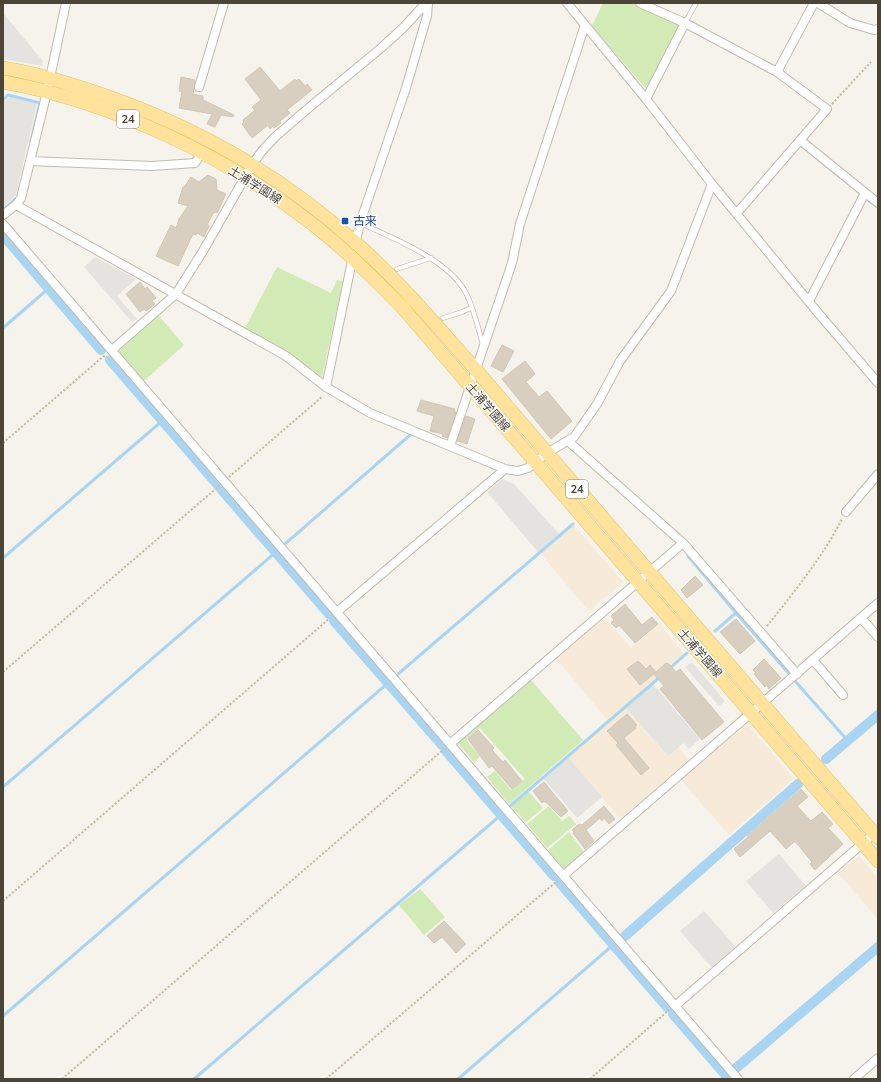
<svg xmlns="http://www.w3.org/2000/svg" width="881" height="1082" font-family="Mulish,'Noto Sans JP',sans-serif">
  <rect width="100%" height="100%" fill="#f6f3ec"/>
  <path fill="#f7ead8" d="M 574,525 L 623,582 L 589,611 L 540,553 Z
    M 605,618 L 631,648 L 660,624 L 685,655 L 608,721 L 556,658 Z
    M 626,708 L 668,756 L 678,747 L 689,760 L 620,819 L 568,757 Z
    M 747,724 L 794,779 L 729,835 L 681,780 Z
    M 859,856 L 878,878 L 878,919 L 838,873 Z"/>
  <path fill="#d2eab5" d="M 603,3 L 631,3 L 680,25 L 649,87 L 646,89 L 592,26 Z
    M 277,267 L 331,293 L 337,280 L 343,281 L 322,377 L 288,354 L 245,328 Z
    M 158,315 L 184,345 L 144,381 L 119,354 L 119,351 Z
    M 530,679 L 583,740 L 509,804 L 487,777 L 495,771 L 511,790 L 525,779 L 480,728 L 466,740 L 480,756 L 474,762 L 457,742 Z
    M 528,791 L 543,808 L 526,822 L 511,806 Z
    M 549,806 L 562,821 L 569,816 L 576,824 L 547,848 L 527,824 Z
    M 569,832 L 584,852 L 564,869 L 548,850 Z
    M 420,889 L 445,917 L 424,935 L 399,905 Z"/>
  <path fill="#e5e3e0" d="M 3,13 L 43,61 L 42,66 L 3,59 Z
    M 10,97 L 37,104 L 16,195 L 3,207 L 3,103 Z
    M 95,257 L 136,279 L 117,296 L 137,319 L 132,322 L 84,267 Z
    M 502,479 L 514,484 L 559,534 L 538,552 L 487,492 Z
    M 692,662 L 725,701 L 719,706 L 685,667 Z
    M 653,684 L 700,739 L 689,749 L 684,743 L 668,756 L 626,708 Z
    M 568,757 L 602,797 L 577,818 L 543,778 Z
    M 779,854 L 806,886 L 773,913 L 746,881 Z
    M 704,911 L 736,947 L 712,968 L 680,931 Z"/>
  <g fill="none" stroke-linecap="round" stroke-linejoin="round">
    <path stroke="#a9d4f2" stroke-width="3" d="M 3,100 L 8,95 L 40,103 L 31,141
      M 3,210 L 18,197
      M 3,328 L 49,288
      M 285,544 L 410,435
      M 688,556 L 736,613 L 791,676
      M 3,558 L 162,421
      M 715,631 L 736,613
      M 669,669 L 687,653
      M 398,674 L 573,524
      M 795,681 L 848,741
      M 3,787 L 276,552
      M 510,806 L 660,677
      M 3,1016 L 388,683
      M 194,1079 L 502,814
      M 458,1079 L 613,945"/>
    <path stroke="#a9d4f2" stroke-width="10" d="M 3,235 L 101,350
      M 110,360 L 217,484
      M 221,489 L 329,614
      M 334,621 L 442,745
      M 446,751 L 554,876
      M 826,759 L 878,715
      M 560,883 L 667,1007
      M 625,936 L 798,784
      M 673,1014 L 729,1079
      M 735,1069 L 878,947"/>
  </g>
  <path fill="#d8cfc1" stroke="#d3c7b4" d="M 260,67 L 280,91 L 295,79 L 296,81 L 299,79 L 305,86 L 307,84 L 312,90 L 287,110 L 290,113 L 280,121 L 281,123 L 274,128 L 273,126 L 270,129 L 268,125 L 252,138 L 242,124 L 244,122 L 243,120 L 255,110 L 252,107 L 261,100 L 245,79 Z
    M 181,77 L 195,80 L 193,94 L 203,96 L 203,100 L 234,115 L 233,117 L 221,115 L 215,127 L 207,124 L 212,114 L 179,108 L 182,92 L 179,91 Z
    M 208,175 L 216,179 L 217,190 L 226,194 L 217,213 L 214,212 L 207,225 L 209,226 L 204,237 L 197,233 L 196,235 L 193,234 L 178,266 L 156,256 L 171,225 L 176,228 L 179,219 L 188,206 L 178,203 L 183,187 L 184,187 L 191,177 L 199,182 Z
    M 140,282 L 145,289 L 147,287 L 156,298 L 152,301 L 155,304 L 146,311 L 144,309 L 140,312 L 126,294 Z
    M 502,345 L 514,351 L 503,372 L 491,366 Z
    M 525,361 L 535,374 L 526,382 L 539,397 L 547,391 L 572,421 L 551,439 L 502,379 Z
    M 421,400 L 455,409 L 454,412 L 456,412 L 447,438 L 442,436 L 443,434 L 430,431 L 434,416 L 417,411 Z
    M 466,416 L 475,419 L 467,444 L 457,441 Z
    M 695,576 L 703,585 L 687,598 L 681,590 Z
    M 625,604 L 642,625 L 652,617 L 658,624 L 635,643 L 619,625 L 616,628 L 611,623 L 614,620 L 611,616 Z
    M 736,619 L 755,641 L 740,654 L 720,632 Z
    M 764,659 L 781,678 L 769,689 L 767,685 L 765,687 L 754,674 L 756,673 L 753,670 Z
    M 638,661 L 646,669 L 650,665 L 656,672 L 666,663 L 669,664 L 676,672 L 680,669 L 724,722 L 702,740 L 660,689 L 664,686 L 654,674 L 640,685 L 627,669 Z
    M 627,714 L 637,725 L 634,727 L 636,728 L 624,738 L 649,768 L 641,775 L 616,745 L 618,743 L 607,731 Z
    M 478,730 L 494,748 L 492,750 L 503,762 L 505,760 L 522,781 L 512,789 L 492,766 L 489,768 L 468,739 Z
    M 544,782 L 568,811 L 561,817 L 548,804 L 544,801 L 542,803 L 533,791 Z
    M 801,789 L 808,797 L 797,806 L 811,821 L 822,812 L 833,824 L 828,828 L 843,844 L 815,870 L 810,864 L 812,862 L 795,841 L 786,849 L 770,831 L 740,857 L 734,849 L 748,837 L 747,836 Z
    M 604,806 L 615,819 L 609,824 L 604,818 L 602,821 L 600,818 L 586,830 L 594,841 L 585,849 L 573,833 L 574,832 L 572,830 L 578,825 L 581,824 L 582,825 Z
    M 444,921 L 466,944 L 456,953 L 442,937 L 434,943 L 427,936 Z"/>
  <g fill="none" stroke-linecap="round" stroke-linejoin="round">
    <g stroke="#c2bbae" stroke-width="5.5">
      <path id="service" d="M 685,23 L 696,3
        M 360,223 C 393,238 449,260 466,293 C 474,309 478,328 483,345
        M 397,269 L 431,258
        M 443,318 L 462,312 L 471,308"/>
    </g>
    <g stroke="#c2bbae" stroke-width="10">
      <path id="minor" d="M 567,3 L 646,99 L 712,184 L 819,314 L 878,383
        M 640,3 L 685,23 L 777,72 L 827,109 L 737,213
        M 818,3 L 850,23 L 874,30 L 878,29
        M 777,72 L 814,3
        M 199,87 L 224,3
        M 646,99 L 685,23
        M 800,140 L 878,203
        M 30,161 L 152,166 L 195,163 L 202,153
        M 16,205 L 286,356 L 326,387 L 370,413 L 505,469 L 518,471 L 528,468 L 547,453 L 574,437 L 597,404 L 620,361 L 671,291 L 712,184
        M 3,215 L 16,205 L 21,198 L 47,92 L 66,3
        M 3,224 L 738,1079
        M 355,245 L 360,223 L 406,88 L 427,16 L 428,3
        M 809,301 L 865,193
        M 112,350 L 176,294 L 203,251 L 252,165 L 262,151 L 275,137 L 305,111 L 381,48 L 403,28 L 426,3
        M 326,387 L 353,256
        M 568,441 L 683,543 L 797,674
        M 450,446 L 512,263 L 520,224 L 585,25
        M 846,512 L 878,474
        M 337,612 L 505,469
        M 861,618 L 878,637
        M 813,660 L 843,695
        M 450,744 L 683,543
        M 564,875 L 878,603
        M 675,1006 L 877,831
        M 854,1079 L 878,1058"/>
    </g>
    <g stroke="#e6c16a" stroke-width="14">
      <path id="primary" d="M 3,68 C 29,72 54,79 79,87 C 181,119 277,171 356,243 C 400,282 438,327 476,370 L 878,838
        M 3,82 C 110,101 226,156 311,223 C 344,248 373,278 402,307 L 878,861"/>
    </g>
    <path stroke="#c4b79f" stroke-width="2" stroke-dasharray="2 2" stroke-linecap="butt" d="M 832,104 L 871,62
      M 3,443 L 105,355
      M 229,477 L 323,396
      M 767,626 C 794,592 822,558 842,519
      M 3,672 L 219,486
      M 3,901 L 330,618
      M 62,1079 L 444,749
      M 326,1079 L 557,881
      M 590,1079 L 669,1010"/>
    <use href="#service" stroke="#fff" stroke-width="4"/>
    <use href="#minor" stroke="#fff" stroke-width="8"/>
    <use href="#primary" stroke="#ffe39c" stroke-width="13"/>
  </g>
  <rect fill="#1a4fb4" stroke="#fff" stroke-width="1.5" x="341" y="217" width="8" height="8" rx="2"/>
  <g text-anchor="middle" stroke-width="3" stroke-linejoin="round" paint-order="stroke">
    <g fill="#fff" stroke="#817c74" stroke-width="1">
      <rect x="117" y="110" width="22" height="18" rx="3"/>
      <rect x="566" y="480" width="22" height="18" rx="3"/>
    </g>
    <g font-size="11" font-weight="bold" fill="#4b4439">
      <text x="128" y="123">24</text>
      <text x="577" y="493">24</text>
    </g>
    <g font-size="12" fill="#4b4439" stroke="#fff">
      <text transform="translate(255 185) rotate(32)" y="4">土浦学園線</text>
      <text transform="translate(488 407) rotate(49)" y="4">土浦学園線</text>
      <text transform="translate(700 653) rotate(49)" y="4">土浦学園線</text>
    </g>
    <g font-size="12" fill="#164399" stroke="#fff" text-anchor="start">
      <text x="353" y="225">古来</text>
    </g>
  </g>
  <rect width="881" height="1082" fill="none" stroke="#4b4439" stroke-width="8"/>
</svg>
